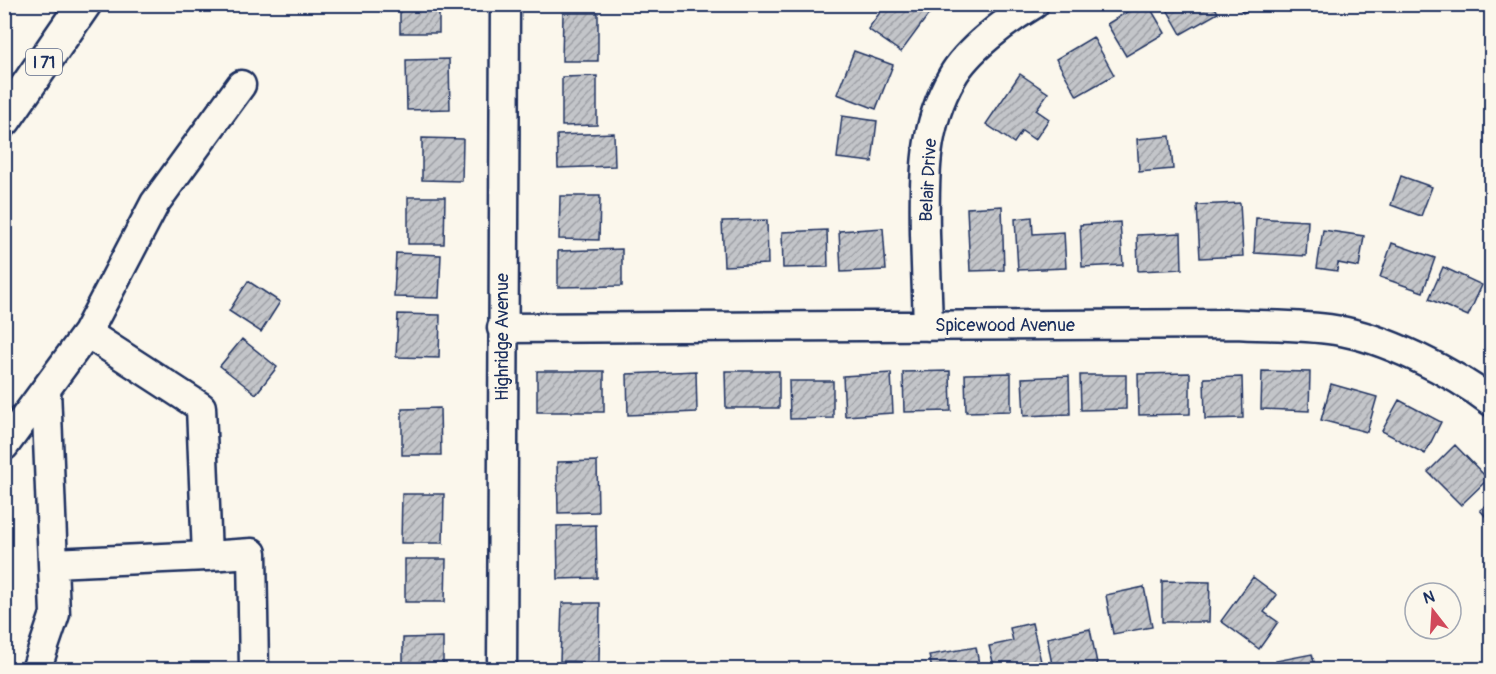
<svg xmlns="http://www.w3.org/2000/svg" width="1496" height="674" font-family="Pangolin,sans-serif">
  <defs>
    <pattern id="building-hatch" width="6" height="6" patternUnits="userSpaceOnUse" patternTransform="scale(1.5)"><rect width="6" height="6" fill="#c3c5c9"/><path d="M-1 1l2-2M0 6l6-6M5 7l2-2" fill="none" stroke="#9ea0a6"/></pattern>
  </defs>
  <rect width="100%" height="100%" fill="#fbf7ec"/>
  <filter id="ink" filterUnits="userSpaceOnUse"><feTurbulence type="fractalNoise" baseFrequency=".0167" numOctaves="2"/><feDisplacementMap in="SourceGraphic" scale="12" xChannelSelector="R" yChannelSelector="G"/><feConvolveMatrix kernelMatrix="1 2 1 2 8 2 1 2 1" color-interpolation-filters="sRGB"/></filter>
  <g filter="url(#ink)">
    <path fill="url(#building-hatch)" stroke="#1b2f5e" stroke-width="1.5" d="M 400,4 L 439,4 L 439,33 L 400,33 Z
      M 886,4 L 916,4 L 929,14 L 901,52 L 868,29 Z
      M 1140,4 L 1148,4 L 1165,33 L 1126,56 L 1107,24 Z
      M 1164,4 L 1213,4 L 1218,13 L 1181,34 Z
      M 1237,4 L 1257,4 L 1243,13 Z
      M 563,13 L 598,13 L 598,61 L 562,61 Z
      M 1093,37 L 1114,75 L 1077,96 L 1056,59 Z
      M 854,51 L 893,65 L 876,109 L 837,94 Z
      M 449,59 L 450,109 L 407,110 L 406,60 Z
      M 1020,74 L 1048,93 L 1036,110 L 1049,119 L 1035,140 L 1022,131 L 1014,143 L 986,124 Z
      M 597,76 L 597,125 L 562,126 L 562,77 Z
      M 842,116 L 877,121 L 872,162 L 837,158 Z
      M 614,133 L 615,166 L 558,168 L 557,135 Z
      M 1170,136 L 1173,169 L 1139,172 L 1137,139 Z
      M 422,138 L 463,139 L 462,181 L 422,180 Z
      M 1401,176 L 1432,187 L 1421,216 L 1391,205 Z
      M 560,196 L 600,196 L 599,240 L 559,239 Z
      M 408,197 L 445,197 L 444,244 L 408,244 Z
      M 1240,203 L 1243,256 L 1200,258 L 1197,205 Z
      M 1002,206 L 1004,270 L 970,271 L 967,208 Z
      M 1032,217 L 1033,234 L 1064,232 L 1066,268 L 1018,270 L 1015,219 Z
      M 1256,218 L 1308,221 L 1306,256 L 1254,253 Z
      M 767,220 L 768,264 L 724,266 L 722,221 Z
      M 1120,222 L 1123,265 L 1082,267 L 1080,225 Z
      M 883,228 L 886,270 L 841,272 L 839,231 Z
      M 827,230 L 828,267 L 783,268 L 782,232 Z
      M 1323,230 L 1364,236 L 1359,267 L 1338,263 L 1337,271 L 1317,268 Z
      M 1181,233 L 1182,269 L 1138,271 L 1137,235 Z
      M 1392,243 L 1435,258 L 1423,292 L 1380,277 Z
      M 622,249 L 622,286 L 558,287 L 558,251 Z
      M 396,253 L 441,255 L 439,298 L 394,297 Z
      M 1443,267 L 1482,285 L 1468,316 L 1429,299 Z
      M 248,281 L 280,302 L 261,332 L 229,311 Z
      M 398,314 L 440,315 L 439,358 L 396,357 Z
      M 242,339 L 277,367 L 256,394 L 220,366 Z
      M 537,371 L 604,371 L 604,412 L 537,412 Z
      M 696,371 L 697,412 L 628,415 L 627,374 Z
      M 725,371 L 779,371 L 779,408 L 726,408 Z
      M 950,371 L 951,411 L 904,412 L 903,372 Z
      M 1262,371 L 1310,372 L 1309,411 L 1261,409 Z
      M 891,373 L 893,413 L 845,416 L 843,376 Z
      M 1011,373 L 1011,411 L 966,412 L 965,374 Z
      M 1190,373 L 1190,414 L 1139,415 L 1138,374 Z
      M 1080,375 L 1126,375 L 1126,409 L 1081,410 Z
      M 1069,376 L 1070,414 L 1024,416 L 1022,378 Z
      M 1242,377 L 1243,418 L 1205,419 L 1204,378 Z
      M 789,381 L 833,381 L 833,418 L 790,419 Z
      M 1331,384 L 1377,397 L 1367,432 L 1321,420 Z
      M 1399,400 L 1441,422 L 1425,454 L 1382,431 Z
      M 440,408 L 441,455 L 402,455 L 402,409 Z
      M 1455,445 L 1488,479 L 1461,505 L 1428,472 Z
      M 597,461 L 598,512 L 558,513 L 557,462 Z
      M 402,494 L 444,494 L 443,543 L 401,543 Z
      M 1492,501 L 1492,524 L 1480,510 Z
      M 596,525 L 597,578 L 558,579 L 557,526 Z
      M 405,559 L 446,559 L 445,602 L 405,602 Z
      M 1253,577 L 1277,595 L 1264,612 L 1278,622 L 1259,649 L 1221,621 Z
      M 1162,581 L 1210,582 L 1209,622 L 1162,622 Z
      M 1144,587 L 1152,627 L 1113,634 L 1106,595 Z
      M 562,603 L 600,603 L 599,662 L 560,661 Z
      M 1032,623 L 1043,670 L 995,670 L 989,646 L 1013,641 L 1010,628 Z
      M 1090,629 L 1098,668 L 1053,670 L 1047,638 Z
      M 443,637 L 443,670 L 403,670 L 403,638 Z
      M 976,647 L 980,670 L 932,670 L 929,655 Z
      M 1312,654 L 1316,670 L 1278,670 L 1276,661 Z"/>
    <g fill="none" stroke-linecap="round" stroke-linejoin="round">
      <g stroke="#1b2f5e" stroke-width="33">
        <path id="minor" d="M 928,326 C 927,295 926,264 925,234 C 924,178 923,127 952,77 C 967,50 1007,20 1034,4
          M 502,328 L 1234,324 C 1267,326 1302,325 1335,330 C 1383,337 1453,372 1492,402
          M 87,333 L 201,407 L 207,556 L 252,553 L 254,670
          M 4,446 L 87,333 L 155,203 L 241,85
          M 53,563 L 207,556
          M 36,670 L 55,614 L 46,389
          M 502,670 L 505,4"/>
      </g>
      <g stroke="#1b2f5e" stroke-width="38">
        <path id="highway" d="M 4,120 L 84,4"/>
      </g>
      <use href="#minor" stroke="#fbf7ec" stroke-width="28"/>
      <use href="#highway" stroke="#fbf7ec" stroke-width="33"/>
    </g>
  </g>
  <g text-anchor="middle" stroke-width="6" stroke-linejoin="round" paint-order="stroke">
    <rect fill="#fbf7ec" stroke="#5e6b89" stroke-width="1.5" x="26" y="49" width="36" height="26" rx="4.5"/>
    <g font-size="16" font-weight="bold" fill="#1b2f5e">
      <text x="44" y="68">I 71</text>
    </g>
    <g font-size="18" fill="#1b2f5e" stroke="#fbf7ec">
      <text transform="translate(928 180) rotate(-87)" y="6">Belair Drive</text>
      <text x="1005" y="331">Spicewood Avenue</text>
      <text transform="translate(502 337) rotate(-90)" y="6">Highridge Avenue</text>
    </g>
  </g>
  <rect width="1496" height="674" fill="none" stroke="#fbf7ec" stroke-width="24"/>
  <rect x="12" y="12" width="1472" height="650" fill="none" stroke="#1b2f5e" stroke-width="2" filter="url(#ink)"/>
  <g transform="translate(1433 611) rotate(343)"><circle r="28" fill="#fbf7ec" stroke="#a1a7b3" stroke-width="1.5"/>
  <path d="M0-4.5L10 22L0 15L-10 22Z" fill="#d1495b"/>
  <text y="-9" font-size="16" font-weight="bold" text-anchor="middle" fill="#1b2f5e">N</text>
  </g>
</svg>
